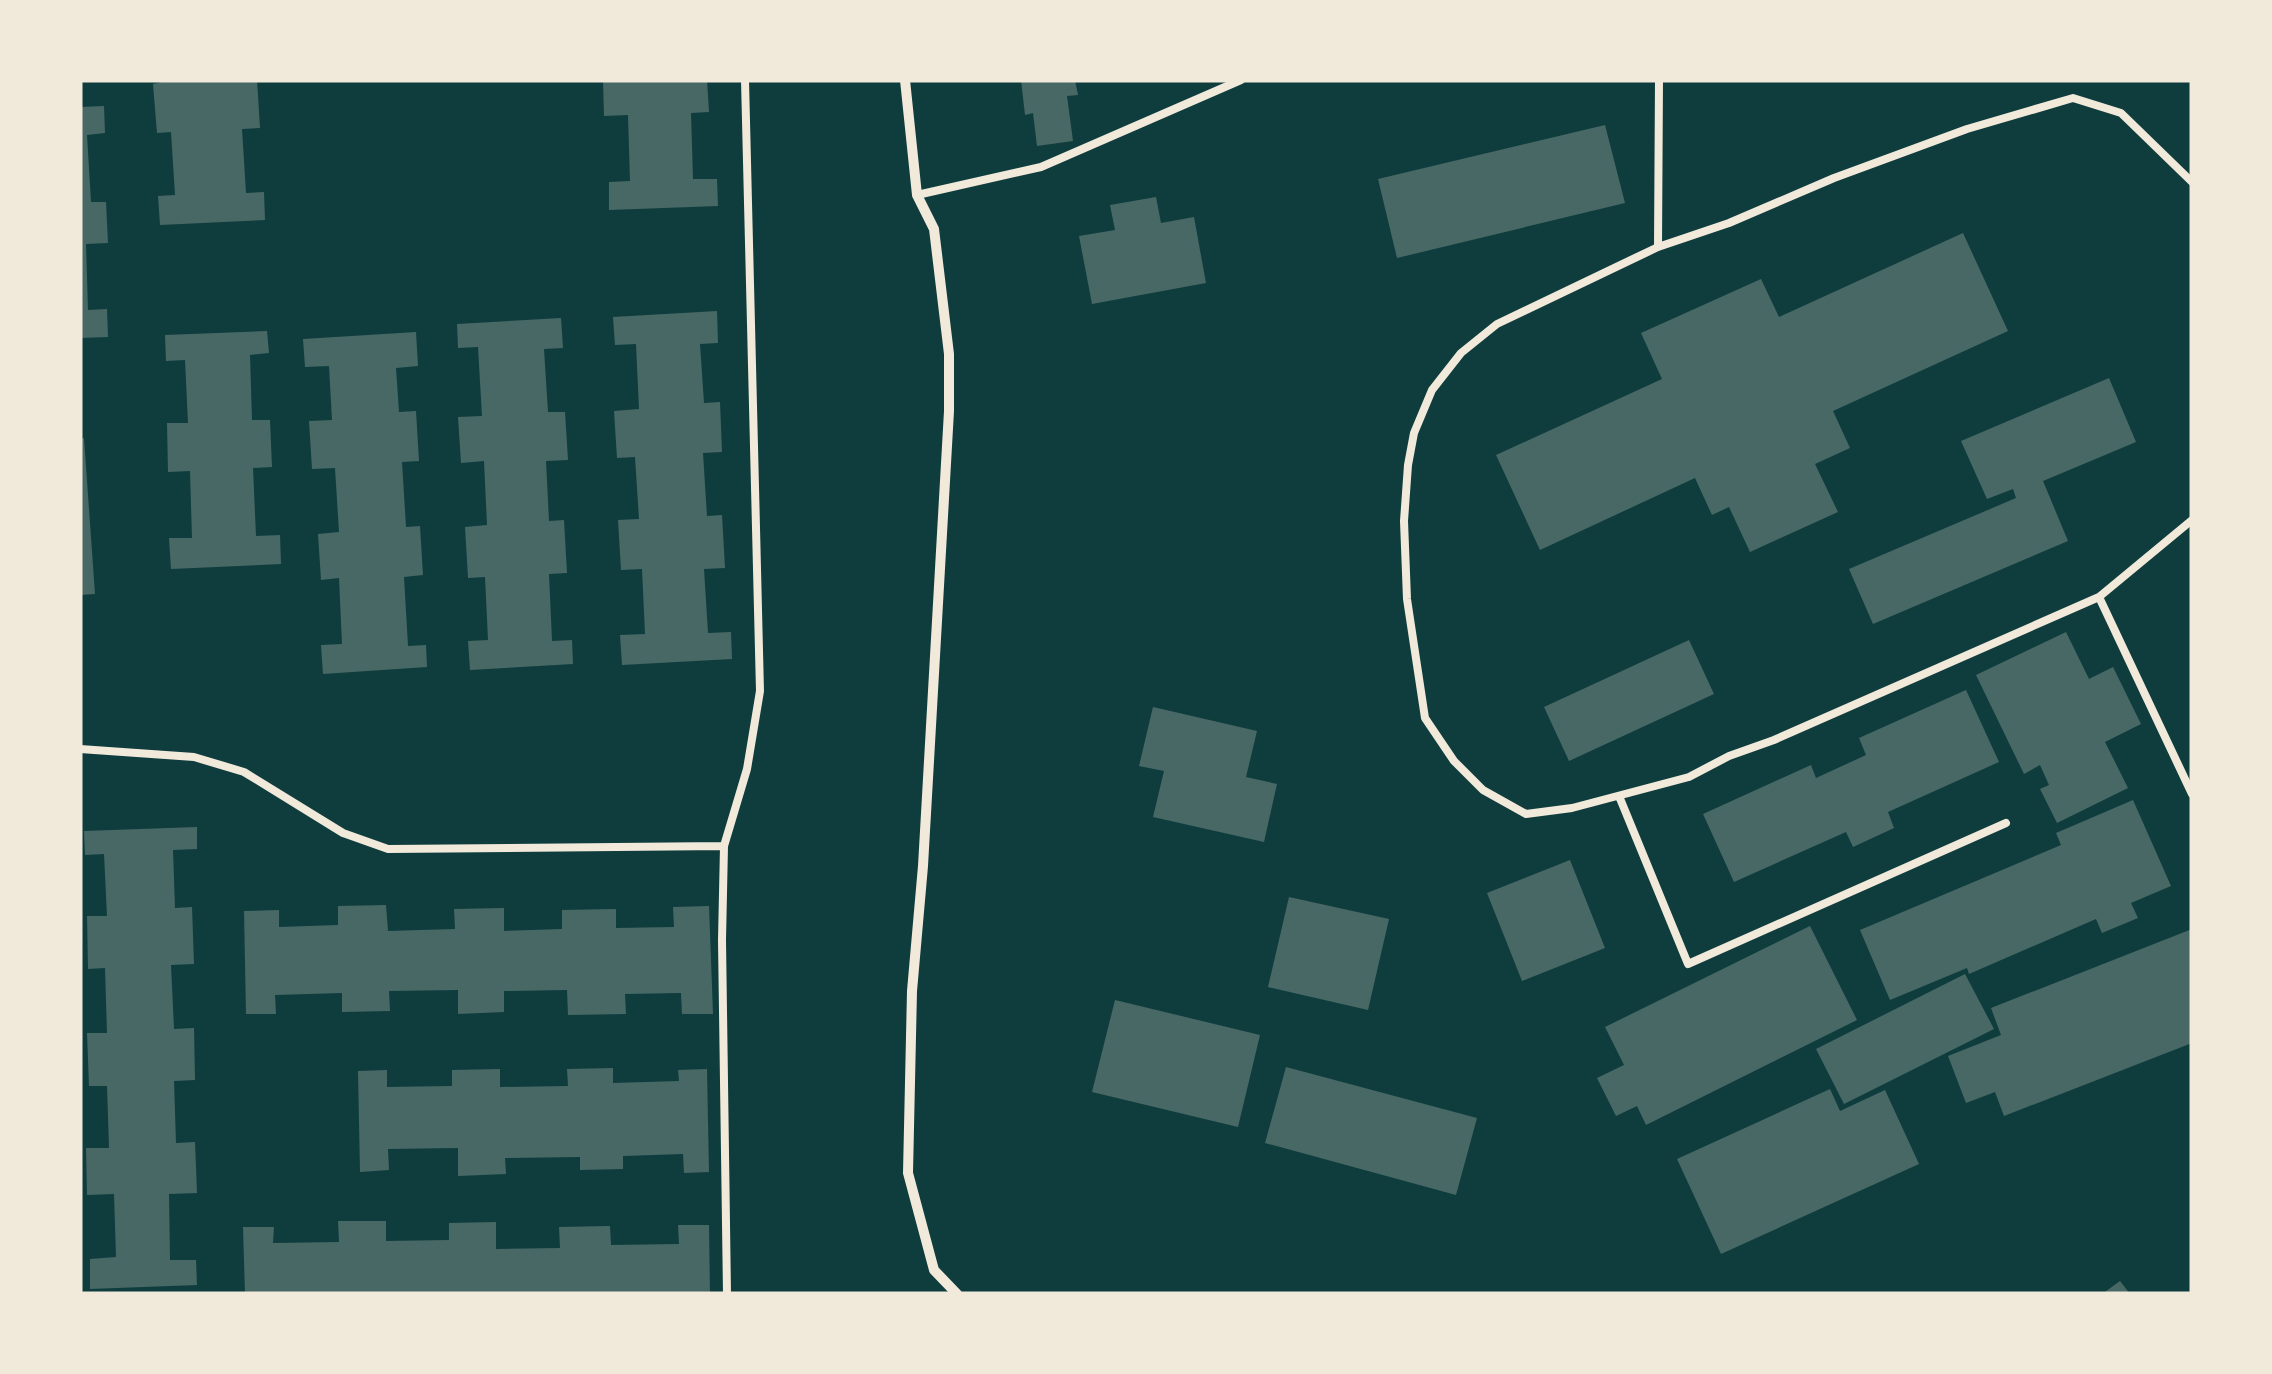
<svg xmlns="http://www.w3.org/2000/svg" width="2272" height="1374" font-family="Figtree,sans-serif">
  <rect width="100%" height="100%" fill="#0f3d3e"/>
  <path fill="#486865" d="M 171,80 L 257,80 L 260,128 L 242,129 L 246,193 L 264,192 L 265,220 L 160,225 L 158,196 L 175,195 L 171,132 L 157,133 L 153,84 Z
    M 603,80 L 707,80 L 709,112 L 691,113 L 693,179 L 717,179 L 718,206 L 609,210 L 609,182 L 630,181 L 628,115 L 604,116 Z
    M 1021,80 L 1075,80 L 1078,95 L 1067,96 L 1073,141 L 1037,146 L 1033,113 L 1025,115 Z
    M 104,106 L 105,133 L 87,135 L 91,202 L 106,202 L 108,243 L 86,244 L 88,310 L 107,309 L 108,337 L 80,338 L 80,107 Z
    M 1605,125 L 1625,203 L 1397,258 L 1378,179 Z
    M 1156,197 L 1161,223 L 1194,217 L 1206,283 L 1092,304 L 1079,236 L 1115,230 L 1110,205 Z
    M 1963,233 L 2008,331 L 1833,411 L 1850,448 L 1815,464 L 1838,512 L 1750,552 L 1729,507 L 1712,515 L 1695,478 L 1540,550 L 1496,455 L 1662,379 L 1641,333 L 1761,279 L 1779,317 Z
    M 717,311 L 718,343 L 700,344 L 704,403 L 720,402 L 722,452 L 703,453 L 707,516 L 722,515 L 725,568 L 704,569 L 708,633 L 731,632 L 732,659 L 622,665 L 620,635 L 645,634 L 642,569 L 621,570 L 618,520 L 639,519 L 635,457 L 617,458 L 614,411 L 639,409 L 636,344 L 615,345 L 613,317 Z
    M 561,318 L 563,348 L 544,349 L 548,412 L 565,412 L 568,460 L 546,461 L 549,521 L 564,520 L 567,573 L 549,574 L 552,641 L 572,640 L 573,664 L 470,670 L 468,641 L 488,640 L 485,577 L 468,578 L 465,527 L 487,525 L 484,461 L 461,463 L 458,417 L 482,416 L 478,347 L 458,348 L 457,324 Z
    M 267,331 L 269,353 L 250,355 L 252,420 L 270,420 L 272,467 L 253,468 L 256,536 L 280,535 L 281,564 L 171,569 L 169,538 L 192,538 L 190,471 L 168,472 L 167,423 L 188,423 L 185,360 L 166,361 L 165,335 Z
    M 416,332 L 418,366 L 396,368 L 399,412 L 416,411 L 419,461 L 402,462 L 406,527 L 420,526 L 423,575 L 404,577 L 408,646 L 426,645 L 427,667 L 323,674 L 321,645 L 342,644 L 339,578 L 321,580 L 318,534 L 339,532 L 335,468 L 312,469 L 309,421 L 332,420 L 329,366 L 305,367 L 303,339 Z
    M 2109,378 L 2136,442 L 2043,481 L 2068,541 L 1873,624 L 1849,569 L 2016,498 L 2013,489 L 1987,499 L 1961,441 Z
    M 84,438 L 95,594 L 80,595 L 80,439 Z
    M 2066,632 L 2089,679 L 2113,667 L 2141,724 L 2105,742 L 2128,788 L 2057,823 L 2040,789 L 2049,785 L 2040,765 L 2024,774 L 1976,675 Z
    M 1689,640 L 1714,694 L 1569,761 L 1544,707 Z
    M 1966,690 L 1999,762 L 1888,812 L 1894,828 L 1853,847 L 1846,832 L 1734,882 L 1703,814 L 1811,765 L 1816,778 L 1866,755 L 1859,738 Z
    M 1153,707 L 1257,731 L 1246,777 L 1277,784 L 1264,842 L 1153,817 L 1164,771 L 1139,766 Z
    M 2133,800 L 2171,886 L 2131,903 L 2138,918 L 2102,933 L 2096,919 L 1969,974 L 1967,968 L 1890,1000 L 1860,930 L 2061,845 L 2056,833 Z
    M 197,827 L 197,849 L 173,850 L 175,908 L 192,907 L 194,964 L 171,965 L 174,1029 L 194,1028 L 195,1080 L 174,1081 L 176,1143 L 195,1142 L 197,1193 L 169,1194 L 170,1260 L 196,1260 L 197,1285 L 90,1289 L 90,1259 L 116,1257 L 114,1194 L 87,1195 L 86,1148 L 109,1148 L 107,1086 L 89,1086 L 87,1033 L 107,1033 L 105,968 L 88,969 L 87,916 L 107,916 L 104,854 L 85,855 L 84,831 Z
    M 1570,860 L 1605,948 L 1522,981 L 1487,893 Z
    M 1289,897 L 1389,919 L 1368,1010 L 1268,987 Z
    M 386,905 L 388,931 L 455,929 L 454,909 L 504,908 L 504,931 L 562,929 L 562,910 L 616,909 L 616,928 L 674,927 L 673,907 L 709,906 L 713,1014 L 682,1014 L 681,993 L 625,994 L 626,1014 L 568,1015 L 567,990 L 504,991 L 504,1012 L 458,1014 L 458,990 L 389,991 L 390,1011 L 342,1012 L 342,993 L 275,995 L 276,1014 L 246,1014 L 244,911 L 279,910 L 279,927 L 338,925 L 338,906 Z
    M 1810,926 L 1857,1020 L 1646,1125 L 1637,1106 L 1616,1116 L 1597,1078 L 1624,1065 L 1605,1027 Z
    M 2192,929 L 2192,1043 L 2004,1116 L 1995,1092 L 1966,1103 L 1948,1056 L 2001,1035 L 1991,1008 Z
    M 1965,974 L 1994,1029 L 1844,1104 L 1816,1049 Z
    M 1115,1000 L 1260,1035 L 1238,1127 L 1092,1092 Z
    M 1286,1067 L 1477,1118 L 1456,1195 L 1265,1143 Z
    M 613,1068 L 613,1083 L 679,1081 L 678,1070 L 707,1069 L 709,1172 L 684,1173 L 683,1154 L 623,1156 L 623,1169 L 580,1170 L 580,1157 L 505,1158 L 506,1174 L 458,1176 L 458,1148 L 388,1149 L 389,1170 L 360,1172 L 358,1071 L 387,1070 L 387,1087 L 452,1086 L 452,1070 L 500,1069 L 500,1087 L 568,1086 L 567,1069 Z
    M 1830,1089 L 1840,1111 L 1885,1090 L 1919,1164 L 1721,1254 L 1677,1159 Z
    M 338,1221 L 386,1221 L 386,1241 L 449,1240 L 449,1223 L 496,1222 L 496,1249 L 560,1248 L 559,1227 L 610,1226 L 611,1245 L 679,1244 L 678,1225 L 709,1225 L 710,1294 L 245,1294 L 243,1227 L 274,1227 L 273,1243 L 339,1242 Z
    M 2120,1281 L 2130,1294 L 2102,1294 Z"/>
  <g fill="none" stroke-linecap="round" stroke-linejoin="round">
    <path stroke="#f1e9da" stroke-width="8" d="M 2192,182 L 2121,113 L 2073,98 L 1967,129 L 1834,178 L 1729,223 L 1658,247 L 1497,324 L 1461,353 L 1432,390 L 1414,433 L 1408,465 L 1404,521 L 1407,599 L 1425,718 L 1454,761 L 1483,790 L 1526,814 L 1572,808 L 1689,777 L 1729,756 L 1774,740 L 2099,597 L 2192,520
      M 917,195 L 1041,167 L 1241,80
      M 1658,247 L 1659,80
      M 2099,597 L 2192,794
      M 80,749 L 194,757 L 244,772 L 343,833 L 388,849 L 724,846
      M 1619,796 L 1688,964 L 2006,823
      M 727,1294 L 722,940 L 724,846 L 747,769 L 760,691 L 745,80"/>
    <path stroke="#f1e9da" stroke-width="10" d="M 905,80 L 917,195 L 934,229 L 949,354 L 949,411 L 923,866 L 912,991 L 908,1173 L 934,1270 L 957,1294"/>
  </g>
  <rect width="2272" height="1374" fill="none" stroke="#f1e9da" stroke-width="165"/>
</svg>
